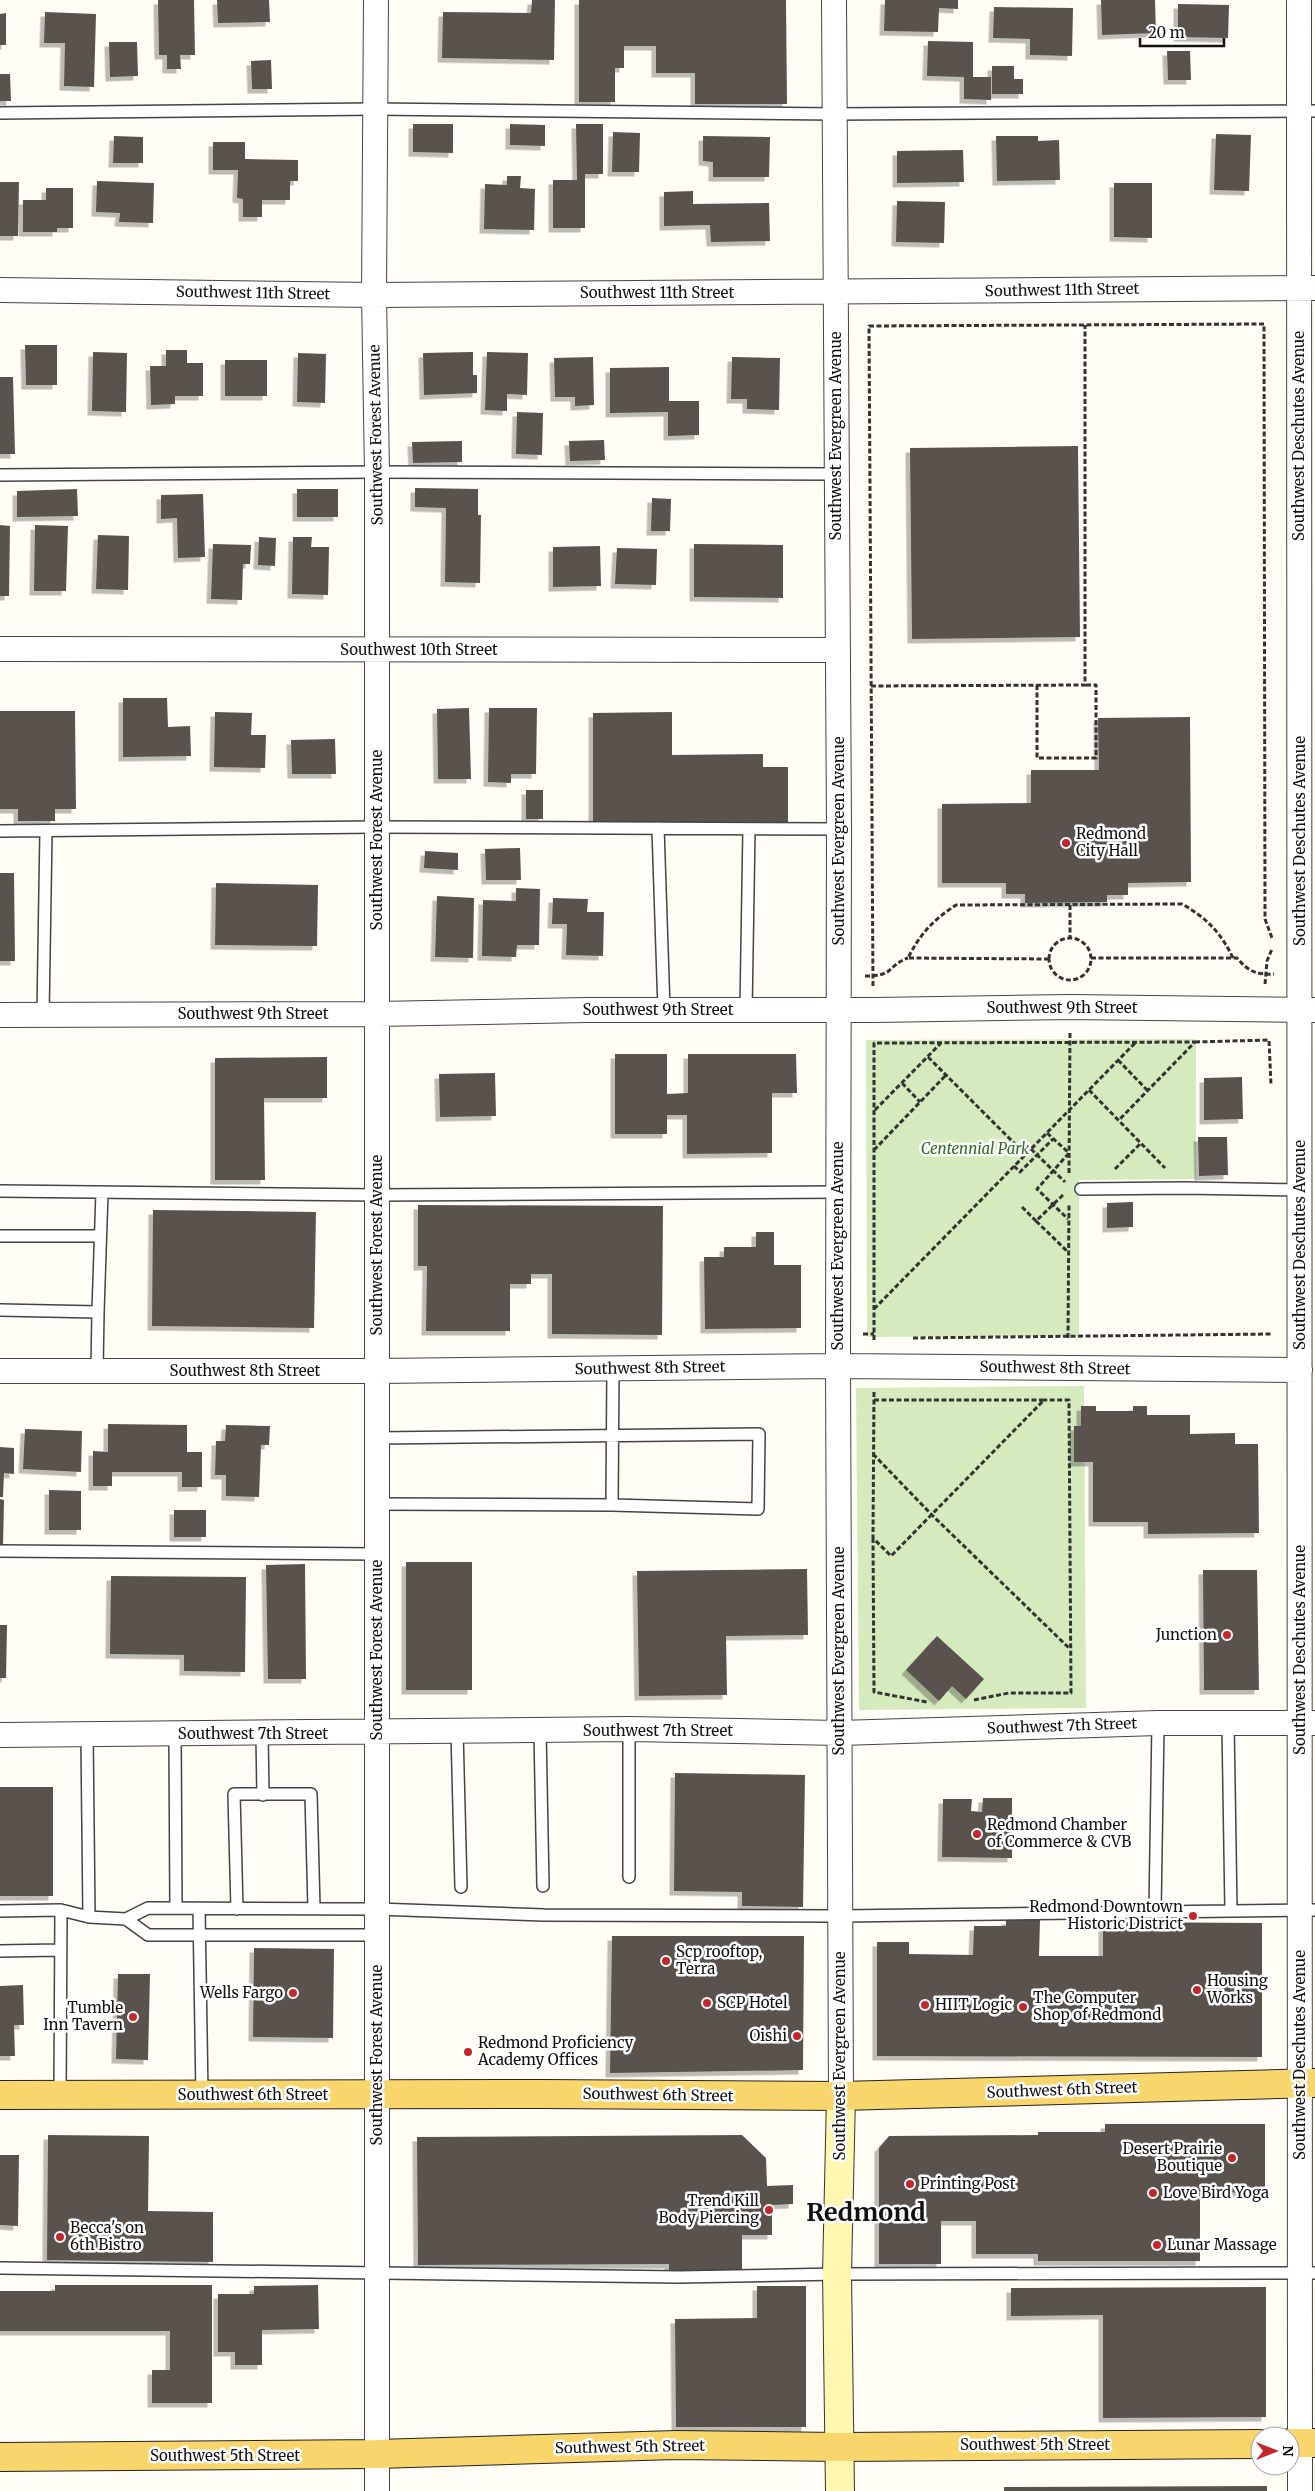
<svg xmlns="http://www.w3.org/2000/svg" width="1315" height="2491" font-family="Merriweather,serif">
  <defs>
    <filter id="shadow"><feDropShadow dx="-4.5" dy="4.5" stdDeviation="0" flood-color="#0004"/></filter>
  </defs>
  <rect width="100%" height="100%" fill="#fffdf5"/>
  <path fill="#d5ebbd" d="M 1196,1039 L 1196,1179 L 1079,1180 L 1079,1336 L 867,1337 L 866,1040 Z
    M 1084,1386 L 1086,1708 L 859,1710 L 856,1388 Z"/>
  <path fill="#5a524d" filter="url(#shadow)" d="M 158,0 L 194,0 L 195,55 L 180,55 L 181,69 L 167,69 L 167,55 L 159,55 Z
    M 217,0 L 269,0 L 270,22 L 218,23 Z
    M 532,0 L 555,0 L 554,60 L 442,58 L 443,12 L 531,13 Z
    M 579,0 L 786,0 L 787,104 L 695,104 L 695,73 L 656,73 L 656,46 L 624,46 L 624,68 L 615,68 L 615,102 L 579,102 Z
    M 885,0 L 958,0 L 958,9 L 939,8 L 938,32 L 884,31 Z
    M 1101,0 L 1155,0 L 1156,33 L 1102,35 Z
    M 1178,4 L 1229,5 L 1228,38 L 1178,37 Z
    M 994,7 L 1073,8 L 1072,56 L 1030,55 L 1030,39 L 993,38 Z
    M 45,12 L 96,14 L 94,87 L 64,86 L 65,43 L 44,43 Z
    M 6,13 L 6,45 L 0,45 L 0,14 Z
    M 928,41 L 973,42 L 973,77 L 991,77 L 991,100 L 964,99 L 964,77 L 927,76 Z
    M 109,42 L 137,42 L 138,76 L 110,77 Z
    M 1167,51 L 1190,51 L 1191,80 L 1168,80 Z
    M 271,60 L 272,89 L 252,89 L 251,61 Z
    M 992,66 L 1014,66 L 1014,79 L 1023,79 L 1023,94 L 992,94 Z
    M 0,74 L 10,74 L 11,101 L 0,101 Z
    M 413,124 L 453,124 L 453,153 L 413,152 Z
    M 510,124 L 545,125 L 545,146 L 510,145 Z
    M 576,124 L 603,124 L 603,174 L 585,174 L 585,228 L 553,228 L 553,180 L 577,180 Z
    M 613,132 L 640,133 L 639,172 L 612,172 Z
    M 1216,134 L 1251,135 L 1249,191 L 1214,190 Z
    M 114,136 L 143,137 L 143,163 L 113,163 Z
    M 703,136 L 770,137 L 769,177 L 713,177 L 713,162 L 703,161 Z
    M 996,136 L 1038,136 L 1038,141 L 1059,140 L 1060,180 L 997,181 Z
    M 213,142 L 245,142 L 245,159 L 298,160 L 298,181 L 290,181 L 290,200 L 262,200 L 262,217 L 243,217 L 243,199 L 237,198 L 238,170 L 213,170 Z
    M 963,150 L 964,182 L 897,183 L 897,151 Z
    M 507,176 L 521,176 L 520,188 L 535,189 L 534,230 L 484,229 L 485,184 L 507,185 Z
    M 97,181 L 154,183 L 153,223 L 119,222 L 120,213 L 96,212 Z
    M 0,182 L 19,182 L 18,236 L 0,236 Z
    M 1114,183 L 1152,183 L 1152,238 L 1114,237 Z
    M 46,188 L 73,188 L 73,228 L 57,228 L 57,232 L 23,232 L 23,200 L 46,200 Z
    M 693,191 L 693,204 L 769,203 L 770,241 L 711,242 L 710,225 L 664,226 L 664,192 Z
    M 897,201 L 945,202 L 944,243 L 896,242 Z
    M 25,345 L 57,345 L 57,385 L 26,385 Z
    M 166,350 L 187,350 L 187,363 L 203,363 L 203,396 L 175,396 L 175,404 L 151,405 L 150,366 L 166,366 Z
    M 93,352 L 127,353 L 126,412 L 92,411 Z
    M 473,352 L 473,375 L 477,375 L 477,393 L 424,395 L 423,353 Z
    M 487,352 L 528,353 L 527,395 L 507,394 L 507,411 L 485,410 Z
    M 298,353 L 326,354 L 325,403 L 297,402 Z
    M 593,357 L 594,405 L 575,406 L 575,397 L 555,397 L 554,358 Z
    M 732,357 L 780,358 L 779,410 L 747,409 L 747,399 L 731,399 Z
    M 225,360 L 267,360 L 267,396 L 225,396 Z
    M 669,367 L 669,401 L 699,401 L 699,435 L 668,436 L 668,412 L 610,413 L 610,368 Z
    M 0,377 L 13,377 L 15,454 L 0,454 Z
    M 517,412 L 543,413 L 542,455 L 516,454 Z
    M 604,440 L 605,460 L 570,461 L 569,441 Z
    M 462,441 L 462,462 L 413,463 L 412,442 Z
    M 1078,446 L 1080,637 L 912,639 L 910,448 Z
    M 415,488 L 478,489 L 478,515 L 481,515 L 480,583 L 445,582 L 446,508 L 415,507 Z
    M 77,489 L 78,516 L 17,517 L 17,491 Z
    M 297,489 L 338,489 L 338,517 L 297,517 Z
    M 203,494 L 205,557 L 178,558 L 177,518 L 161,519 L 161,495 Z
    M 652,498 L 671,499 L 670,531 L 651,531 Z
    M 0,525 L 10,526 L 9,596 L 0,596 Z
    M 35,525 L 68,526 L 66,591 L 34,591 Z
    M 98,535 L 129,536 L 128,590 L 96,589 Z
    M 259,537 L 276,538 L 275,566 L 258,565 Z
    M 293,537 L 312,537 L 311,547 L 329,547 L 328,595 L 292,594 Z
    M 213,544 L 251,545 L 250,564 L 243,564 L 242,600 L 211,599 Z
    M 694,544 L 783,545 L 783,598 L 694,597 Z
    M 600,546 L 601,586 L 553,587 L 553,547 Z
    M 617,548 L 657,549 L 656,585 L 615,584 Z
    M 123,698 L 167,698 L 168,727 L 190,726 L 191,756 L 123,757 Z
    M 469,708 L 471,779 L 438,779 L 437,709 Z
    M 489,708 L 537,708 L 536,774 L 511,774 L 511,783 L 488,782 Z
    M 0,711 L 75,711 L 76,809 L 55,809 L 55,821 L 18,821 L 18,809 L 0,809 Z
    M 215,712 L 252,713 L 251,735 L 266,735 L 265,768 L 214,767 Z
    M 672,712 L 672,755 L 763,754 L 763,767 L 788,767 L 788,824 L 593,825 L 593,713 Z
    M 1190,717 L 1191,882 L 1128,883 L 1128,895 L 1107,895 L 1107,902 L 1025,903 L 1025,894 L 1006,894 L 1006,883 L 942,883 L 942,804 L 1031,803 L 1031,770 L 1099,770 L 1098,718 Z
    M 335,739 L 336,774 L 292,774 L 291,740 Z
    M 526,790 L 543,790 L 543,819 L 526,819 Z
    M 520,848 L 521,880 L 486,880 L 485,849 Z
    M 425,851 L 458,853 L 458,870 L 424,868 Z
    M 0,873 L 14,873 L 15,961 L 0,961 Z
    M 216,883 L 318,885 L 317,946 L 215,945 Z
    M 516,888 L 540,889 L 539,945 L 517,945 L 516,957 L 482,956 L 483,900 L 516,901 Z
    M 437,896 L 474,898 L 473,958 L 435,957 Z
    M 553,898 L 588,899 L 587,912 L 604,912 L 603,956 L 566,955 L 567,924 L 552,924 Z
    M 615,1054 L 667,1054 L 667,1094 L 688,1093 L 688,1054 L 796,1054 L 797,1093 L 772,1093 L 772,1153 L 687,1154 L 687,1115 L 667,1115 L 667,1134 L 615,1134 Z
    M 327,1057 L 327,1098 L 264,1098 L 265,1180 L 215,1180 L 215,1058 Z
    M 495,1073 L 496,1116 L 440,1117 L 439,1074 Z
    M 1242,1077 L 1243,1119 L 1204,1120 L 1204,1078 Z
    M 1198,1137 L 1227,1137 L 1228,1175 L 1199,1176 Z
    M 1133,1202 L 1133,1227 L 1107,1228 L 1107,1203 Z
    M 418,1205 L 663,1206 L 662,1335 L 552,1334 L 552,1274 L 531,1274 L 531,1284 L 510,1284 L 510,1331 L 426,1331 L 427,1266 L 418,1266 Z
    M 153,1210 L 316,1212 L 314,1328 L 152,1326 Z
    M 756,1232 L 774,1232 L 774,1265 L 801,1265 L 801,1328 L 705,1329 L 704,1257 L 724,1257 L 724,1247 L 756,1247 Z
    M 1081,1406 L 1096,1406 L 1096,1411 L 1133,1411 L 1133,1406 L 1147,1406 L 1147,1415 L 1190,1415 L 1190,1434 L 1235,1433 L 1235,1444 L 1258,1444 L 1259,1533 L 1148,1534 L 1148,1522 L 1093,1522 L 1093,1462 L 1074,1462 L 1074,1426 L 1081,1426 Z
    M 108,1424 L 187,1425 L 187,1452 L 202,1452 L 202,1487 L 182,1487 L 182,1472 L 112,1472 L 112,1486 L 93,1486 L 93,1451 L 108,1452 Z
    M 226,1425 L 270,1426 L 269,1445 L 261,1445 L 259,1497 L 226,1496 L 226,1475 L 215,1475 L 216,1441 L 225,1441 Z
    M 25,1429 L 82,1431 L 81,1472 L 23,1469 Z
    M 0,1447 L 14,1448 L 14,1474 L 4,1473 L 3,1497 L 0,1497 Z
    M 49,1490 L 81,1491 L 81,1530 L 49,1530 Z
    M 0,1499 L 4,1500 L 3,1547 L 0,1547 Z
    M 174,1510 L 206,1510 L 206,1537 L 174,1537 Z
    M 406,1562 L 472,1562 L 472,1690 L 406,1690 Z
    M 305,1564 L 306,1679 L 268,1679 L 266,1565 Z
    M 807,1569 L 808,1635 L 726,1636 L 727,1695 L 639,1696 L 637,1571 Z
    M 1203,1570 L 1257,1570 L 1259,1690 L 1204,1690 Z
    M 111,1576 L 246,1577 L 245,1672 L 184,1671 L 184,1655 L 110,1654 Z
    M 0,1625 L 7,1625 L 6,1678 L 0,1678 Z
    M 937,1636 L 984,1679 L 966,1699 L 952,1686 L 939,1701 L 906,1670 Z
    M 675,1773 L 805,1775 L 803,1907 L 742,1906 L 742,1892 L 674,1891 Z
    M 0,1787 L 53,1787 L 53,1896 L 0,1896 Z
    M 983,1798 L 1012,1798 L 1012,1858 L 942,1857 L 943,1799 L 972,1799 L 971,1811 L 982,1812 Z
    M 1006,1920 L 1040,1920 L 1039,1956 L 1103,1956 L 1103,1922 L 1262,1923 L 1262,2057 L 877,2056 L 877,1942 L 909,1942 L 909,1954 L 973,1955 L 974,1926 L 1006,1926 Z
    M 612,1936 L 804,1936 L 803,2070 L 610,2073 Z
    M 254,1948 L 334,1949 L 333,2038 L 253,2037 Z
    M 118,1974 L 150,1974 L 148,2060 L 116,2059 Z
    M 23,1985 L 24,2025 L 14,2025 L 15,2056 L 0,2056 L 0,1986 Z
    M 1105,2124 L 1265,2124 L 1265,2193 L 1200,2192 L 1200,2261 L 1038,2261 L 1038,2254 L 976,2254 L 976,2221 L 941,2221 L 941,2264 L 879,2264 L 879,2148 L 889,2136 L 1038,2135 L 1038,2132 L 1105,2132 Z
    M 48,2135 L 149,2136 L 148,2211 L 213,2212 L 213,2262 L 47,2260 Z
    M 742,2135 L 766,2158 L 767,2186 L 793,2185 L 793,2204 L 772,2205 L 772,2235 L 742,2235 L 742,2270 L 669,2270 L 669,2264 L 418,2265 L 417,2137 Z
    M 0,2155 L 19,2155 L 18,2226 L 0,2225 Z
    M 55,2285 L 212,2285 L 212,2403 L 152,2403 L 152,2370 L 170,2370 L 170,2331 L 0,2331 L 0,2291 L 55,2291 Z
    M 318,2285 L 319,2329 L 262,2330 L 262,2365 L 235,2365 L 235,2352 L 218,2352 L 218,2294 L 254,2294 L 254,2286 Z
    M 757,2286 L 806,2286 L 806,2427 L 676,2427 L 675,2319 L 757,2318 Z
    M 1266,2287 L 1266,2417 L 1103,2418 L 1103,2315 L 1011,2316 L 1011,2288 Z
    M 1267,2486 L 1267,2491 L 1004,2491 L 1004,2487 Z"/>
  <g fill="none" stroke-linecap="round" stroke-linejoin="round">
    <g stroke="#444" stroke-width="14">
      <path id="service" d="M 0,113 L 375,109 L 835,114 L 1315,111
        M 0,475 L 377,472 L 836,474
        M 658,828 L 664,1010
        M 0,831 L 377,827 L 839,829
        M 746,1010 L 749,829
        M 43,1014 L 46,831
        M 1081,1189 L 1184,1188 L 1300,1190
        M 0,1191 L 377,1195 L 838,1192
        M 0,1236 L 100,1236
        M 0,1310 L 98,1312 L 102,1192
        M 97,1370 L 98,1312
        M 377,1438 L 759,1434 L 758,1509 L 612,1505 L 377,1504
        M 612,1505 L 613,1368
        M 0,1551 L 377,1554
        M 1228,1723 L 1231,1911
        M 629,1729 L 629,1877
        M 457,1731 L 461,1887
        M 540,1731 L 543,1886
        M 175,1734 L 176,1908
        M 262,1734 L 263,1795
        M 87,1735 L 89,1917
        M 199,1908 L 202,2095
        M 237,1909 L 234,1794 L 311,1794 L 314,1908
        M 0,1911 L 61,1910 L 89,1917 L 126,1919 L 148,1908 L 377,1909 L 544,1915 L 841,1916 L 1315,1910
        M 1155,1911 L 1158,1723
        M 126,1919 L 148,1935 L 377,1935
        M 0,1951 L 60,1950
        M 60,2095 L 61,1910
        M 0,2268 L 679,2277 L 837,2274 L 1315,2273"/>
    </g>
    <g stroke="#444" stroke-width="26">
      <path id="minor" d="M 376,0 L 374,295 L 377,472 L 377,2491
        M 834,0 L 839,829 L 838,1366 L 841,2096
        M 1299,0 L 1300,2491
        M 0,290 L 374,295 L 1315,288
        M 0,649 L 838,650
        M 0,1015 L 377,1014 L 587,1010 L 874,1010 L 1070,1007 L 1315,1010
        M 0,1371 L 377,1371 L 838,1366 L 1300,1370
        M 0,1735 L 629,1729 L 840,1733 L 1158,1723 L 1315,1723"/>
    </g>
    <g stroke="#333" stroke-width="30">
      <path id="secondary" d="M 840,2491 L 837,2274 L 841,2096"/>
    </g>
    <g stroke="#222" stroke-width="30">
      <path id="primary" d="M 0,2095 L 543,2094 L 841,2096 L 1315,2083
        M 1290,2443 L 1315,2443
        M 0,2457 L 377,2454 L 676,2445 L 839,2447 L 1260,2444"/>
    </g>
    <path stroke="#333" stroke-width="3" stroke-dasharray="5 2.5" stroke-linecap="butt" d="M 1037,685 L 1037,758 L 1096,758 L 1096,685 L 1085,685
      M 871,686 L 1085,685 L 1085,325
      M 1070,905 L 1070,938
      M1049 959a21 21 0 1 1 42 0a21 21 0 1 1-42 0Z
      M 1091,958 L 1237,958 C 1248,971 1256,975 1274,974
      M 1049,959 L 908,958 C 920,934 933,920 956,905 L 1182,904 C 1207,918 1221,933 1233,958
      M 865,976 C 896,976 886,966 908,958
      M 1265,984 L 1267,961 L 1272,949
      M 873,986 L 869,326 L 1264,324 L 1265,919 L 1272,938
      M 1195,1042 L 1269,1040 L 1271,1085
      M 928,1057 L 1026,1155
      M 1118,1060 L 1148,1091
      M 902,1083 L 920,1102
      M 1089,1090 L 1165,1168
      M 875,1110 L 941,1043
      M 1047,1133 L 1069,1153 L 1037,1189 L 1068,1219
      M 1031,1149 L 1065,1182
      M 874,1150 L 946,1075
      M 1014,1166 L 1020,1172 L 1053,1139
      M 1115,1169 L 1141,1143
      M 1069,1173 L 1070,1032
      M 1063,1195 L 1036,1221 L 1068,1252
      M 1022,1207 L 1036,1221
      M 874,1309 L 1136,1042
      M 863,1334 L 874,1334
      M 913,1338 L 1273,1334
      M 1068,1338 L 1069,1204
      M 874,1340 L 874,1043 L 1195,1042 L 1119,1120
      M 874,1392 L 873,1538 L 891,1556 L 1044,1400 L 874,1400
      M 873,1454 L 932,1515 L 1069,1648
      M 873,1538 L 874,1692 L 927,1702
      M 974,1700 L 1009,1693 L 1071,1693 L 1069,1400 L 1044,1400"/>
    <use href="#service" stroke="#fff" stroke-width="11"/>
    <use href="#minor" stroke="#fff" stroke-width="24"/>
    <use href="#secondary" stroke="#fff6b0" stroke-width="28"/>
    <use href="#primary" stroke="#f9d66b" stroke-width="28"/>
  </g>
  <g fill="#c4262e" stroke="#fff" stroke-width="2">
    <circle cx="1066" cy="843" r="5"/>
    <circle cx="1227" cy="1635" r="5"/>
    <circle cx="977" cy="1834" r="5"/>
    <circle cx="1193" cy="1916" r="5"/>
    <circle cx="666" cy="1961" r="5"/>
    <circle cx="1197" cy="1990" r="5"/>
    <circle cx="293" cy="1993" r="5"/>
    <circle cx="707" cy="2003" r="5"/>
    <circle cx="925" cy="2005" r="5"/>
    <circle cx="1023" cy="2007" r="5"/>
    <circle cx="133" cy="2017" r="5"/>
    <circle cx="797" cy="2036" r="5"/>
    <circle cx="468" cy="2052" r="5"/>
    <circle cx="1232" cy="2158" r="5"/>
    <circle cx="910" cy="2184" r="5"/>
    <circle cx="1153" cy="2193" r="5"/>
    <circle cx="769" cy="2210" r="5"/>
    <circle cx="60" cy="2237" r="5"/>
    <circle cx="1157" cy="2245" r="5"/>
  </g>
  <g text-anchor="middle" stroke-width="5" stroke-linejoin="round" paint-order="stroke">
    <g font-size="15" fill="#111" stroke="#fff">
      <text transform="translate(1062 290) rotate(-1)" y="5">Southwest 11th Street</text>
      <text transform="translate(253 293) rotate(1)" y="5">Southwest 11th Street</text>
      <text x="657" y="298">Southwest 11th Street</text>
      <text transform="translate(376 435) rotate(-91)" y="5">Southwest Forest Avenue</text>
      <text transform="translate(836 436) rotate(-90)" y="5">Southwest Evergreen Avenue</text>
      <text transform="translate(1299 436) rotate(-90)" y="5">Southwest Deschutes Avenue</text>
      <text x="419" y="655">Southwest 10th Street</text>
      <text transform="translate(377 840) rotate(-90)" y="5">Southwest Forest Avenue</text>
      <text transform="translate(839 841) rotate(-90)" y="5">Southwest Evergreen Avenue</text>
      <text transform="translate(1300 841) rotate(-90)" y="5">Southwest Deschutes Avenue</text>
      <text x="1062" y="1013">Southwest 9th Street</text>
      <text x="658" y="1015">Southwest 9th Street</text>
      <text x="253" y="1019">Southwest 9th Street</text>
      <text transform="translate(377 1245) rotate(-90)" y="5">Southwest Forest Avenue</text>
      <text transform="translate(1300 1245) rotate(-90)" y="5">Southwest Deschutes Avenue</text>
      <text transform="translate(838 1246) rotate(-90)" y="5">Southwest Evergreen Avenue</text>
      <text transform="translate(650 1368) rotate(-1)" y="5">Southwest 8th Street</text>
      <text transform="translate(1055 1368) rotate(1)" y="5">Southwest 8th Street</text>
      <text x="245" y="1376">Southwest 8th Street</text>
      <text transform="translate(377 1650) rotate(-90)" y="5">Southwest Forest Avenue</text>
      <text transform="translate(1300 1650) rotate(-90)" y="5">Southwest Deschutes Avenue</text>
      <text transform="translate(839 1651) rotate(-90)" y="5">Southwest Evergreen Avenue</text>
      <text transform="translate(1062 1726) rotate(-2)" y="5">Southwest 7th Street</text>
      <text x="658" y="1736">Southwest 7th Street</text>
      <text x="253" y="1739">Southwest 7th Street</text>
      <text transform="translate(377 2055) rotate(-90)" y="5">Southwest Forest Avenue</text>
      <text transform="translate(1300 2055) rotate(-90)" y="5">Southwest Deschutes Avenue</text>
      <text transform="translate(840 2056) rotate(-90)" y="5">Southwest Evergreen Avenue</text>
      <text transform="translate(1062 2090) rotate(-2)" y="5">Southwest 6th Street</text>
      <text x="253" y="2100">Southwest 6th Street</text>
      <text transform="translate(658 2095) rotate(1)" y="5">Southwest 6th Street</text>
      <text x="1035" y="2450">Southwest 5th Street</text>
      <text transform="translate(630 2447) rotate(-1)" y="5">Southwest 5th Street</text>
      <text x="225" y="2461">Southwest 5th Street</text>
    </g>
    <g font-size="15" fill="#111" stroke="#fff" text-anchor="start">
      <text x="1076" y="839">Redmond<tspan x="1076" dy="17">City Hall</tspan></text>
      <text x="1217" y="1640" text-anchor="end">Junction</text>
      <text x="987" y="1830">Redmond Chamber<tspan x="987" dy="17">of Commerce &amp; CVB</tspan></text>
      <text x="1183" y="1912" text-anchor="end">Redmond Downtown<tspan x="1183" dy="17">Historic District</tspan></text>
      <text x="676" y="1957">Scp rooftop,<tspan x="676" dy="17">Terra</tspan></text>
      <text x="1207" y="1986">Housing<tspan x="1207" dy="17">Works</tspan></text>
      <text x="283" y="1998" text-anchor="end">Wells Fargo</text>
      <text x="1033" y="2003">The Computer<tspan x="1033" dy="17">Shop of Redmond</tspan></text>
      <text x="717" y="2008">SCP Hotel</text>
      <text x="935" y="2010">HIIT Logic</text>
      <text x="123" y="2013" text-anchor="end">Tumble<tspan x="123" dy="17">Inn Tavern</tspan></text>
      <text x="787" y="2041" text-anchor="end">Oishi</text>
      <text x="478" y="2048">Redmond Proficiency<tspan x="478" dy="17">Academy Offices</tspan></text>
      <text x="1222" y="2154" text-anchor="end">Desert Prairie<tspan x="1222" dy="17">Boutique</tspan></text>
      <text x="920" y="2189">Printing Post</text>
      <text x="1163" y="2198">Love Bird Yoga</text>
      <text x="759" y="2206" text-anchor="end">Trend Kill<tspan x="759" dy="17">Body Piercing</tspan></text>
      <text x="70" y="2233">Becca's on<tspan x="70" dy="17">6th Bistro</tspan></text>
      <text x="1167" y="2250">Lunar Massage</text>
    </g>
    <g font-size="15" font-style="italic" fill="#2f6b1f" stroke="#fff">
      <text x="975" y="1154">Centennial Park</text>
    </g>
    <g font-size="25" font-weight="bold" fill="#111" stroke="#fff">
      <text x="866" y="2221">Redmond</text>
    </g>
  </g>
  <g transform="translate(1275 2451) rotate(90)"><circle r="24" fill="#ffffff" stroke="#a0a0a0"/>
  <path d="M0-4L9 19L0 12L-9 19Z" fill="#c4262e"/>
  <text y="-8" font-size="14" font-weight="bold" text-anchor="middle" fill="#111111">N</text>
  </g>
  <path d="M1140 38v8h84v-8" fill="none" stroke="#111111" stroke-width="2.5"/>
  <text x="1148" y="38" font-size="15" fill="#111111" stroke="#ffffff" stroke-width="4" paint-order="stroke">20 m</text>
</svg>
